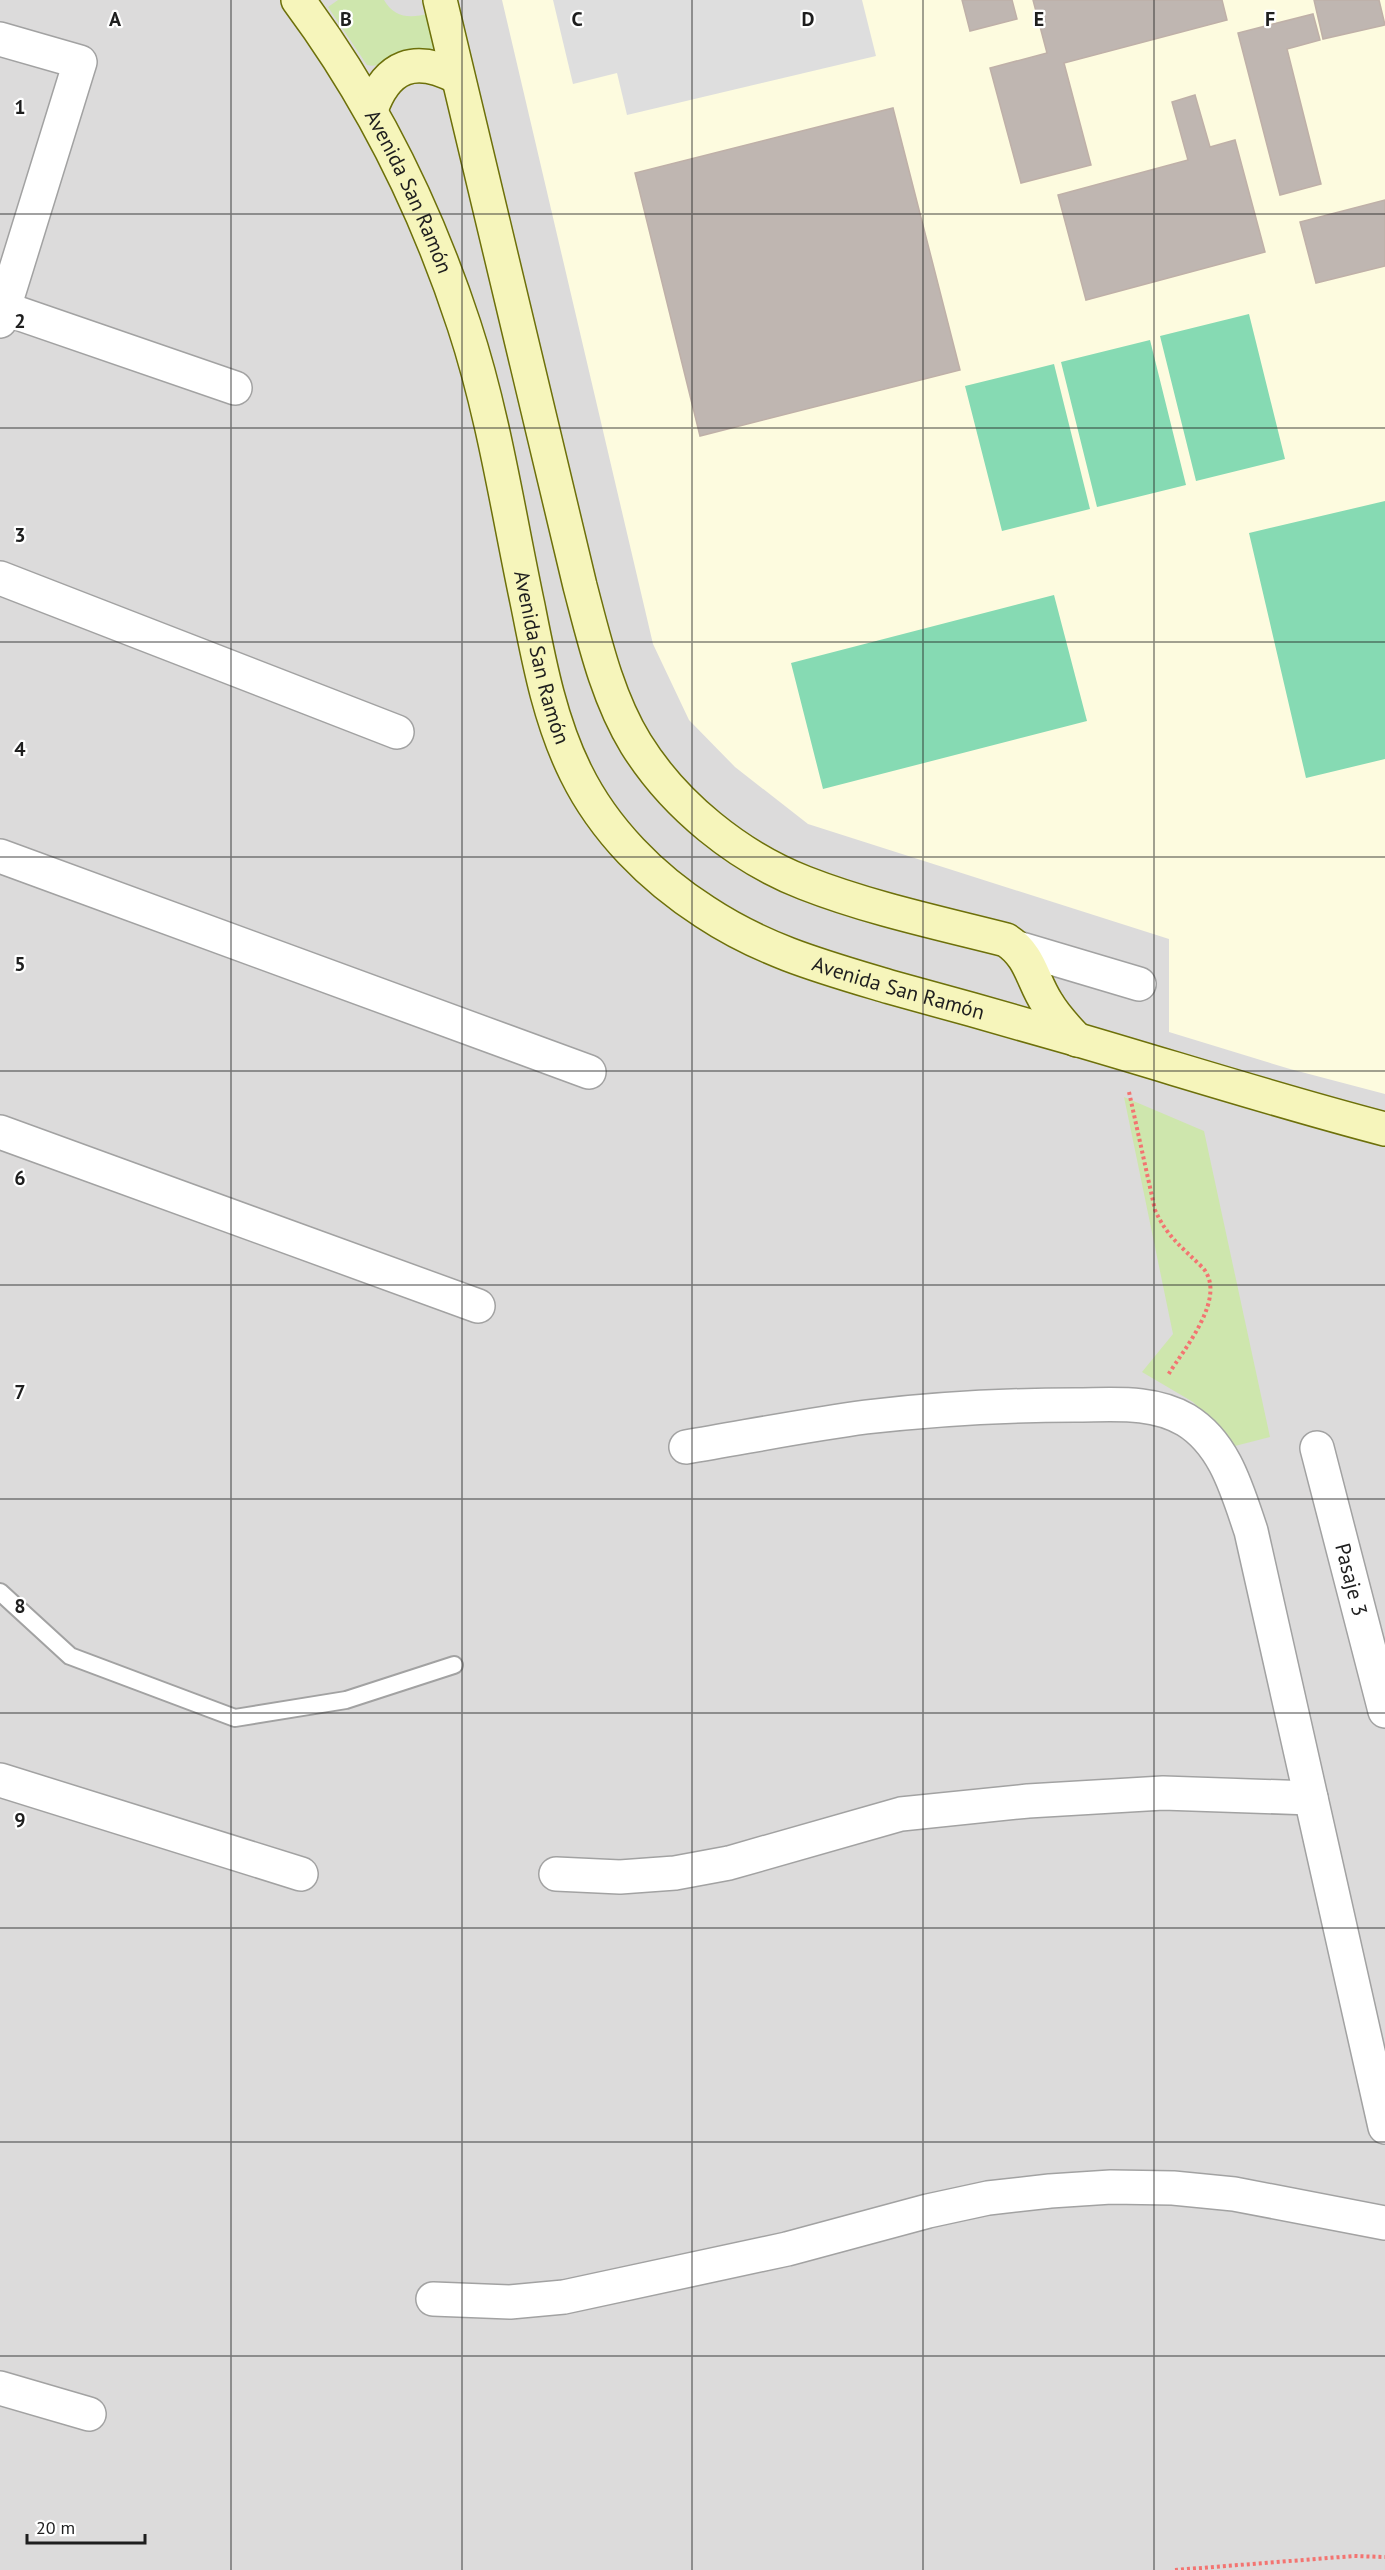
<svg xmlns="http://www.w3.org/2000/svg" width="1385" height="2570" font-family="'PT Sans',sans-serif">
  <rect width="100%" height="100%" fill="#efeae5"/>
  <path fill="#dcdbdb" d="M 0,0 L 1385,0 L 1385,2570 L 0,2570 Z"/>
  <path fill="#fdfbdf" d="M 502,0 L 1385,0 L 1385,1094 L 1290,1069 L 1169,1032 L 1169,939 L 808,824 L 735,767 L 689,720 L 653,644 Z"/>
  <path fill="#cee6ad" d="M 338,0 L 384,0 C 394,18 411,19 429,13 L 437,50 C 427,50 416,47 407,50 C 392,54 384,69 367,65 L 328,7 Z
    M 1124,1097 L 1204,1131 L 1270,1437 L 1235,1446 L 1193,1402 L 1142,1372 L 1173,1334 Z"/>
  <path fill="#86dab3" d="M 1249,314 L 1285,459 L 1196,481 L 1160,336 Z
    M 1150,340 L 1186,485 L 1097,507 L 1061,362 Z
    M 1054,364 L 1090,509 L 1002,531 L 965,386 Z
    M 1385,501 L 1385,759 L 1306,778 L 1249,533 Z
    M 1054,595 L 1087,721 L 823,789 L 791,663 Z"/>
  <path fill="#dedede" d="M 553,0 L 862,0 L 876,56 L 627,115 L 617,73 L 573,84 Z"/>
  <path fill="#bfb6b1" stroke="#bfb0a8" stroke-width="1.5" d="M 962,0 L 1012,0 L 1017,19 L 970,31 Z
    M 1033,0 L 1222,0 L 1227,20 L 1064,63 L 1091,165 L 1021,183 L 990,68 L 1047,53 Z
    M 1314,0 L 1379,0 L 1385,25 L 1323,39 Z
    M 1313,14 L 1320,40 L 1287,49 L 1321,184 L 1280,195 L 1238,33 Z
    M 1195,95 L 1210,147 L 1235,140 L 1265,252 L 1086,300 L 1058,195 L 1188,160 L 1172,102 Z
    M 893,108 L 960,370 L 700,436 L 635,173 Z
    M 1385,200 L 1385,266 L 1316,283 L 1300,222 Z"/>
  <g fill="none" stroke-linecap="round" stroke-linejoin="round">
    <g stroke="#a2a2a2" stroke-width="20">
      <path id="lane" d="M 0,1592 L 70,1656 L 235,1718 L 346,1700 L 454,1665"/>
    </g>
    <g stroke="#a2a2a2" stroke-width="36">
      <g id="street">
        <path d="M 0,39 L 80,62 L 0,321"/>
        <path d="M 0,307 L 235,388"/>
        <path d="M 0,578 L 397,732"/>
        <path d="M 0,856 L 589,1072"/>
        <path d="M 1018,948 L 1139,984"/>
        <path d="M 0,1132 L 478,1306"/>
        <path d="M 686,1447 C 746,1437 806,1425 866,1417 C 935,1409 1005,1405 1075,1405 C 1112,1405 1152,1400 1186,1420 C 1225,1444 1237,1490 1251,1531 L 1385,2127"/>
        <path id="s1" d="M 1317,1448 L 1385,1711"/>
        <path d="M 0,1780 L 301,1874"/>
        <path d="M 556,1874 L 620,1877 L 675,1873 L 729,1863 L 901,1814 L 1028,1801 L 1163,1793 L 1311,1798"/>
        <path d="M 433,2299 L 510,2302 L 564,2297 L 787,2249 L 928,2211 L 988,2198 L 1050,2191 L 1111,2187 L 1173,2188 L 1234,2194 L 1385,2223"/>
        <path d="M 0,2388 L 89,2414"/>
      </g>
    </g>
    <g stroke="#6d700a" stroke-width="36">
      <g id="secondary">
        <path id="s2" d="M 298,0 C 371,98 426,209 464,325 C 494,416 508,512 528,606 C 539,662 550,721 576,773 C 604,830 652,878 705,912 C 764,951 823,967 890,987 C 952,1004 1013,1021 1075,1039 C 1178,1069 1281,1102 1385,1129"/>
        <path d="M 440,0 L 580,586 C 594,639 607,697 636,744 C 674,805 738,857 805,883 C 869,908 939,923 1006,940 C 1031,956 1032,980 1047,1003 C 1055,1017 1066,1028 1077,1040"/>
        <path d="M 371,110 C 387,65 415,55 457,77"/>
      </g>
    </g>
    <path stroke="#f37471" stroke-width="4" stroke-dasharray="3 3" stroke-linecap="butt" d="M 1129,1092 L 1155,1210 C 1167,1237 1182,1247 1202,1267 C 1229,1296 1184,1349 1168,1375
      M 1175,2570 L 1354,2556 L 1385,2557"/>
    <use href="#lane" stroke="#fff" stroke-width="16"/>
    <use href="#street" stroke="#fff" stroke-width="33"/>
    <use href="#secondary" stroke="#f6f5bb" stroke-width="33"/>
  </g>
  <path fill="none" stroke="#1e1e1e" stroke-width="1.5" stroke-opacity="0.55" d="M 231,0 L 231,2570M 462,0 L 462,2570M 692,0 L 692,2570M 923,0 L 923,2570M 1154,0 L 1154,2570M 0,214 L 1385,214M 0,428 L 1385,428M 0,642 L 1385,642M 0,857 L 1385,857M 0,1071 L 1385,1071M 0,1285 L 1385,1285M 0,1499 L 1385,1499M 0,1713 L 1385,1713M 0,1928 L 1385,1928M 0,2142 L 1385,2142M 0,2356 L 1385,2356"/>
  <g text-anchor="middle" stroke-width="4.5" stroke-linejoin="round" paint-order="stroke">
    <g font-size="21" fill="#1e1e1e" stroke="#fff">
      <text dy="7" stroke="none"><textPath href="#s2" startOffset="222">Avenida San Ramón</textPath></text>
      <text dy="7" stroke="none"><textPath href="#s2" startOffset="708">Avenida San Ramón</textPath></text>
      <text dy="7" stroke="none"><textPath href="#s2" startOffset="1230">Avenida San Ramón</textPath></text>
      <text dy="7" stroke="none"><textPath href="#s1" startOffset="136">Pasaje 3</textPath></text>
    </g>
  </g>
  <g font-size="20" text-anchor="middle" font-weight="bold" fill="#1e1e1e" stroke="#fff" stroke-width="4.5" stroke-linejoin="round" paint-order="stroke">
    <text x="115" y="26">A</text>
    <text x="346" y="26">B</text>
    <text x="577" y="26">C</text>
    <text x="808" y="26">D</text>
    <text x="1039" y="26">E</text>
    <text x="1270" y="26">F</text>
    <text x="20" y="114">1</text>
    <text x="20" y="328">2</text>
    <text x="20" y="542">3</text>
    <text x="20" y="756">4</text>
    <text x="20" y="971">5</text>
    <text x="20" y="1185">6</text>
    <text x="20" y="1399">7</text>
    <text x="20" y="1613">8</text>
    <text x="20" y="1827">9</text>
  </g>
  <path d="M27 2534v9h118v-9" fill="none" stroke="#1e1e1e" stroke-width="3"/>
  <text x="36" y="2534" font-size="18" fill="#1e1e1e" stroke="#ffffff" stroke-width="4.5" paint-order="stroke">20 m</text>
</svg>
